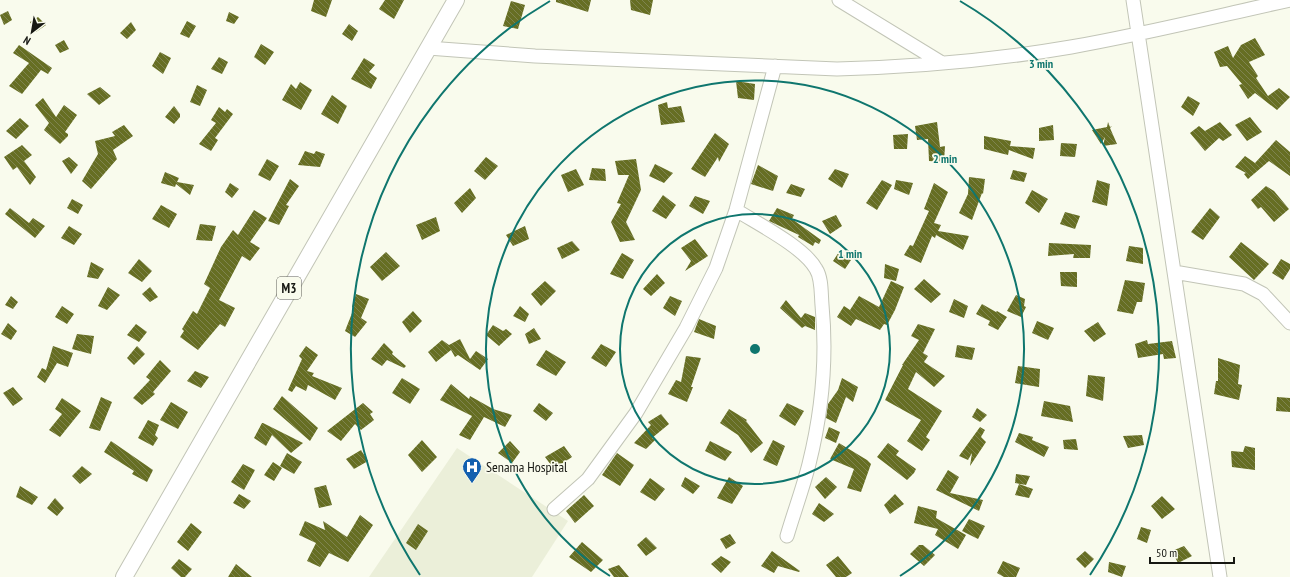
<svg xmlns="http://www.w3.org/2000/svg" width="1290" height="577" font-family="'PT Sans Narrow',sans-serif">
  <defs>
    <pattern id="building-back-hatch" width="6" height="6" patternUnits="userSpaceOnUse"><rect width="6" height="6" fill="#666e23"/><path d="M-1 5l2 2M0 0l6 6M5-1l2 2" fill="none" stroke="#7f8450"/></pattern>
  </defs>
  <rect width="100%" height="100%" fill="#f9fbed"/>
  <path fill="#ebefd9" d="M 457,448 L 568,521 L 532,577 L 369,577 Z"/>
  <path fill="url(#building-back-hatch)" d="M 314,0 L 332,0 L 326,17 L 311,11 Z
    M 385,0 L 404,0 L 394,19 L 379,9 Z
    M 556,0 L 591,0 L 588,12 L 556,2 Z
    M 630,0 L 653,0 L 650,15 L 631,10 Z
    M 511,1 L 525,5 L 518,29 L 503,26 Z
    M 8,11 L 12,20 L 4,25 L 0,15 Z
    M 229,12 L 239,17 L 234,24 L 226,21 Z
    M 38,17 L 46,25 L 36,32 L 30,22 Z
    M 187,21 L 196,26 L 189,38 L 180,34 Z
    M 131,22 L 136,30 L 127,39 L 120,33 Z
    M 349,24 L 358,31 L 352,41 L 342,34 Z
    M 1255,38 L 1265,55 L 1249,62 L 1258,76 L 1256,78 L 1268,96 L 1279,88 L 1290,97 L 1277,110 L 1255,93 L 1248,99 L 1239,85 L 1242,84 L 1227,66 L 1220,67 L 1214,52 L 1228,46 L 1233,58 L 1241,45 Z
    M 64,40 L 69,49 L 60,53 L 55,45 Z
    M 261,44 L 274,52 L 265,65 L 254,57 Z
    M 19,45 L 52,68 L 48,74 L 41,70 L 22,94 L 9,86 L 29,63 L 13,53 Z
    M 160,52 L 171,58 L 163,74 L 152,66 Z
    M 219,57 L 228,62 L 222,74 L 211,69 Z
    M 364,58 L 375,65 L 369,72 L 377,78 L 371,89 L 351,79 Z
    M 736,81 L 755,84 L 754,100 L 738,98 Z
    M 300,82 L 312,90 L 301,110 L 282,100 L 291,84 L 296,89 Z
    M 197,85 L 207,90 L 200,106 L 190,102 Z
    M 100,87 L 111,96 L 99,105 L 87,94 Z
    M 332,95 L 347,106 L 338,124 L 321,114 Z
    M 1188,96 L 1200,103 L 1193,116 L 1181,107 Z
    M 43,98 L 56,117 L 64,105 L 77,115 L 65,132 L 68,134 L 68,136 L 60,144 L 44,130 L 49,123 L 35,105 Z
    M 667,102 L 668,108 L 681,106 L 685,122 L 661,125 L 658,105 Z
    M 174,106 L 180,114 L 180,117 L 174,124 L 165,117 Z
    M 219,107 L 225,112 L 227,109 L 233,114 L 215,138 L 218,140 L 211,151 L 199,144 L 216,123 L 211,120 Z
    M 1250,117 L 1262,132 L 1247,141 L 1235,125 Z
    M 20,118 L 29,126 L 16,139 L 6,131 Z
    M 937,122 L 940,147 L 945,146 L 944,162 L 929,161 L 928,139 L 917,140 L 915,126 Z
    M 1108,122 L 1110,127 L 1112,126 L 1110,128 L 1117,144 L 1103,146 L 1105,137 L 1101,144 L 1092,130 L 1107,127 Z
    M 1220,122 L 1232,135 L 1223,141 L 1219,138 L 1205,151 L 1190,133 L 1199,126 L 1205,131 Z
    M 124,125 L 133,136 L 113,150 L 117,159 L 91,189 L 82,181 L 98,154 L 95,141 L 115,136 L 112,132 Z
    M 1053,125 L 1054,140 L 1039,141 L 1039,128 Z
    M 715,133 L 729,144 L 719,162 L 718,157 L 705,177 L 691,169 Z
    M 908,134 L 907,149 L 894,149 L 893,135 Z
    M 984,136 L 1011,141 L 1010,146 L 1035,148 L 1033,159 L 1009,150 L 1008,155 L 984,149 Z
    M 1276,140 L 1290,152 L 1290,176 L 1269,161 L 1248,179 L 1244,174 L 1246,173 L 1235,167 L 1245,156 L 1255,163 Z
    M 1061,143 L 1077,144 L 1075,157 L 1060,156 Z
    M 22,145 L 32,155 L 24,161 L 36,177 L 30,185 L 17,167 L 13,170 L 4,157 Z
    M 305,151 L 314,154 L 316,151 L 325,154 L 320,167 L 298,165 Z
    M 69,157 L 78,165 L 71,174 L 62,161 Z
    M 486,157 L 498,166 L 485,180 L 474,171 Z
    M 267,159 L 279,166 L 270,181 L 258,175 Z
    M 636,159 L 641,190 L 626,222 L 635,240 L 620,242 L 611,222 L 621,204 L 617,203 L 629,175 L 618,175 L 615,161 Z
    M 655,164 L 673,173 L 664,183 L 649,176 Z
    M 758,165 L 778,176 L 773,191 L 751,184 Z
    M 592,168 L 605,169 L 606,181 L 589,180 Z
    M 576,169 L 584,185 L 568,192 L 561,175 Z
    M 835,169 L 849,174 L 842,188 L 828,179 Z
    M 1013,170 L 1027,173 L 1024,182 L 1010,179 Z
    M 165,172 L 179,178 L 177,182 L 194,185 L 190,195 L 176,184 L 175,187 L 161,183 Z
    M 969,177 L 985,179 L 983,194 L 982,193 L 972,220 L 959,213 L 968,194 Z
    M 290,179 L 299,186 L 286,205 L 289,206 L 279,225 L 268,221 Z
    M 882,180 L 892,185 L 877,210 L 866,203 Z
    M 896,180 L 913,183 L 909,195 L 894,189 Z
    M 1097,180 L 1110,184 L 1107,206 L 1092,202 Z
    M 230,183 L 239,189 L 232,198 L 225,192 Z
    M 934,183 L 948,192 L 934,223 L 941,225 L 938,231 L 969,236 L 963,250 L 936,235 L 935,238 L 932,236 L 921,263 L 904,255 L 910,245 L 913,246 L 929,211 L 924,209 Z
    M 791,184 L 805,189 L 801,197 L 786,193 Z
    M 1266,186 L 1274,191 L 1289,209 L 1274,222 L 1261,207 L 1258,209 L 1251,200 Z
    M 470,188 L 476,198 L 462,213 L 454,203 Z
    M 1032,190 L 1048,199 L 1039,213 L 1025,203 Z
    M 663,195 L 676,205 L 666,219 L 652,211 Z
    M 695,196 L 710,201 L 703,214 L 689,206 Z
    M 72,199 L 83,205 L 78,214 L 67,208 Z
    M 161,205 L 177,214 L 169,228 L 152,219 Z
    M 10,208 L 29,223 L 33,218 L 45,226 L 35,238 L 5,214 Z
    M 777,208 L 794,215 L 792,219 L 821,240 L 819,244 L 815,242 L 813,246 L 798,237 L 799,235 L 769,221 Z
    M 1210,208 L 1220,217 L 1203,240 L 1191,232 Z
    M 254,210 L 267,218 L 250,242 L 260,248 L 250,261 L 242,256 L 219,300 L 235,308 L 225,327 L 220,324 L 198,350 L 180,337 L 184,331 L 182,329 L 193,311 L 197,314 L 210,288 L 204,284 L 221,247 L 233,230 L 238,235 Z
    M 1065,212 L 1080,216 L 1075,229 L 1060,224 Z
    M 836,215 L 842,226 L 830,234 L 822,221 Z
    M 436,217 L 440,231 L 422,240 L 416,225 Z
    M 200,224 L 216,226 L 212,241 L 196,240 Z
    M 69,226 L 82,234 L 74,245 L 61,238 Z
    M 525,226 L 529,239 L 513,246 L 506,235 Z
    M 695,239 L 708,256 L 685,271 L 691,261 L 681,248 Z
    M 572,241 L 580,250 L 562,259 L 557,248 Z
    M 1241,242 L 1269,264 L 1254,280 L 1229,257 Z
    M 1049,243 L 1091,245 L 1090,258 L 1073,258 L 1074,254 L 1048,256 Z
    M 1129,246 L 1143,248 L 1143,264 L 1126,261 Z
    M 386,252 L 400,266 L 382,281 L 370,267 Z
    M 839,252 L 851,260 L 845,269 L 833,261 Z
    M 622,253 L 634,260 L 623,279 L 610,274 Z
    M 139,259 L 152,271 L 142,282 L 128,273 Z
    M 1281,259 L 1290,264 L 1290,269 L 1283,280 L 1272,273 Z
    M 91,262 L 104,269 L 98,279 L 87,277 Z
    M 885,264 L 899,269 L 896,281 L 884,278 Z
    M 1060,272 L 1077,272 L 1077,287 L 1061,286 Z
    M 657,274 L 665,283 L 651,296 L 643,289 Z
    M 924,279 L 941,294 L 931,303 L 914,289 Z
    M 1125,280 L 1145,283 L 1142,302 L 1137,302 L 1133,314 L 1117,311 Z
    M 545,281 L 556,291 L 541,306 L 531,294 Z
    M 891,281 L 904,287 L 895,310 L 887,325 L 884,324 L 880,330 L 856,319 L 851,326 L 837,317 L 844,306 L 850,310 L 859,296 L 879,307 Z
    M 108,287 L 120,295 L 107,310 L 98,306 Z
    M 150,287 L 158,297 L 150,302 L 142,294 Z
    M 356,294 L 369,299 L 361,318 L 367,322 L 355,337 L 345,331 L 354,308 L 352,307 Z
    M 1016,295 L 1025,299 L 1024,306 L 1026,307 L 1021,317 L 1007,311 Z
    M 11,296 L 18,302 L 13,309 L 5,305 Z
    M 670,296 L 682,301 L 675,316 L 663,308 Z
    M 954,299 L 968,306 L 964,318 L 949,312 Z
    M 786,300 L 801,318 L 805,313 L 815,317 L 815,330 L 805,326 L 802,328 L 780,308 Z
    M 982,304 L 996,312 L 997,311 L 1007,317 L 998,330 L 988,325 L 990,321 L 976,314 Z
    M 62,306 L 74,314 L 67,324 L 55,317 Z
    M 520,306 L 529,314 L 525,322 L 513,316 Z
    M 413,311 L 422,321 L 410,333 L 402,322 Z
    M 699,319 L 716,326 L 714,339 L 694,332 Z
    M 1037,321 L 1054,328 L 1048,340 L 1032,333 Z
    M 1098,322 L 1106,334 L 1094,342 L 1084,331 Z
    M 8,323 L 17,331 L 11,340 L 1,334 Z
    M 136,324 L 147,332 L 139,342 L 127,335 Z
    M 918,324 L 935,329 L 923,353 L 928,356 L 924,362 L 945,376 L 934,387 L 916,372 L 908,389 L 942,411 L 926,437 L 930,440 L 922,451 L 907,441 L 921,420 L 885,400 L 903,365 L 902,365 L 919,340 L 911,336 Z
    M 493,325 L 503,331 L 506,329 L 512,334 L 499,346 L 486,335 Z
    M 534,328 L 541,339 L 529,344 L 525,334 Z
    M 77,334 L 94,336 L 91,354 L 72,349 Z
    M 460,339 L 470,359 L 476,351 L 488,359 L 480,370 L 458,355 L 455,357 L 451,350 L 436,362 L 428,352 L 442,340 L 449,345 Z
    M 1147,340 L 1148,344 L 1172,341 L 1176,358 L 1164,359 L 1163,354 L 1138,358 L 1135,344 Z
    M 384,343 L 393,352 L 392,354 L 406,366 L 404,368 L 387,360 L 382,366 L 371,359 Z
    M 601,344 L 616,352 L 606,367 L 591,358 Z
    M 957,345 L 975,348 L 972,360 L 955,357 Z
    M 53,346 L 73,353 L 68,367 L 57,363 L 45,383 L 37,377 L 42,368 L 46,370 Z
    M 137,346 L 145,354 L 134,365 L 127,358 Z
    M 306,346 L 318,355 L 307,371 L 314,373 L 312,376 L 342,388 L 335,400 L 308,385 L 306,391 L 296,386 L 292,392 L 288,390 L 302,359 L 299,356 Z
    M 546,350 L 566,362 L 556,376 L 536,365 Z
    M 686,356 L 701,358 L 691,387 L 693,387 L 687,402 L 668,394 L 676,380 L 681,382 Z
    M 1218,358 L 1240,365 L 1238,384 L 1242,385 L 1239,400 L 1214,394 L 1216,381 L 1218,381 Z
    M 160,360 L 171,371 L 153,392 L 155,394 L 142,405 L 133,398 L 150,380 L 146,377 Z
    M 1018,366 L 1040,369 L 1039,387 L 1015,383 Z
    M 195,371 L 209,377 L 201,388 L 187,381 Z
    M 1088,375 L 1105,377 L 1103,401 L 1086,396 Z
    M 402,378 L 420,389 L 410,404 L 392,393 Z
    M 842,378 L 858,387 L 853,402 L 846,397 L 836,423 L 826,418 L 828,404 L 838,390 Z
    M 451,384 L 469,399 L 470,396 L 493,409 L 512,415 L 505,427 L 484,417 L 470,440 L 459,435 L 472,416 L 440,400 Z
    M 13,387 L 23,399 L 13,406 L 3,393 Z
    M 282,396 L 318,428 L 310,441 L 273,409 Z
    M 101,397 L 112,402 L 100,431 L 89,428 Z
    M 1277,397 L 1290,398 L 1290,412 L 1276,411 Z
    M 62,398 L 81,411 L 60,437 L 49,430 L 62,414 L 55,409 Z
    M 1044,401 L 1070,406 L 1073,422 L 1041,416 Z
    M 171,402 L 188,412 L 178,429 L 160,420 Z
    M 363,403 L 373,412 L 370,414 L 374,420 L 361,430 L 355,424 L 341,441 L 327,431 Z
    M 539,403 L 553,413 L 546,421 L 533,411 Z
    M 787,403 L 804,411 L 795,426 L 779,416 Z
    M 977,408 L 987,415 L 980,422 L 972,417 Z
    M 729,409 L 747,420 L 746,421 L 763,443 L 751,453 L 738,435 L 720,423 Z
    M 661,414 L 669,424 L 652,438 L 655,440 L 646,449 L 634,443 L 651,425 L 648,422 Z
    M 148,420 L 159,425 L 155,435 L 158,438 L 153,446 L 138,438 Z
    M 262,423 L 263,423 L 303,443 L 291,453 L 272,435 L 266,446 L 254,438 Z
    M 829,427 L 840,432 L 836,443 L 825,438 Z
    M 980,427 L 985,430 L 981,437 L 986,442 L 970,466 L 972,453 L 968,460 L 959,456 Z
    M 1019,433 L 1033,437 L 1032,440 L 1049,447 L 1044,457 L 1015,442 Z
    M 1142,435 L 1144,445 L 1128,448 L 1123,436 Z
    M 1076,439 L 1078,450 L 1064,449 L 1063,440 Z
    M 422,440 L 437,457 L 422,472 L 408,455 Z
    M 773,440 L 785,446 L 777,466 L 763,460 Z
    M 111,441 L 153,470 L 147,482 L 132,474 L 134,471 L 104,452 Z
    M 510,441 L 520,452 L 512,463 L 498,453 Z
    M 710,441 L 732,452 L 725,461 L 705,451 Z
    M 839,443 L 867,460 L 871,464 L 861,492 L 847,488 L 854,469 L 830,459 Z
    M 888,443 L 899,451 L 896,455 L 916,469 L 914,473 L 907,480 L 877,457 Z
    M 564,446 L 572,457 L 554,469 L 545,457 Z
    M 1245,446 L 1255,448 L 1255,470 L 1232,467 L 1231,451 L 1243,452 Z
    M 361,450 L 368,461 L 354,469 L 346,459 Z
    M 287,453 L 302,462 L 294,474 L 280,466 Z
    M 617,453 L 634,465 L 620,486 L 602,475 Z
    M 273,462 L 282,468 L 274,481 L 264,475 Z
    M 243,464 L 255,470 L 244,490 L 231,482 Z
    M 82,466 L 92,474 L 80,484 L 72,476 Z
    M 948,470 L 959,477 L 950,493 L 983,500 L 979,511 L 936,490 Z
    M 1016,474 L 1030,476 L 1026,485 L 1015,483 Z
    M 685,477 L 700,486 L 693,494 L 681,486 Z
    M 729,477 L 743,486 L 732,504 L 717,498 Z
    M 826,477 L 837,487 L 825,499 L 815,487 Z
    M 650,478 L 665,489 L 655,501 L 640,492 Z
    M 1019,484 L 1033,489 L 1029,498 L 1015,495 Z
    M 326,485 L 332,505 L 319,508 L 314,488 Z
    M 20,486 L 38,497 L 32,505 L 16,497 Z
    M 239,494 L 251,501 L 244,509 L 233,503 Z
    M 895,494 L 904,504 L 890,514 L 884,505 Z
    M 584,495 L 594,506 L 575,523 L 566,511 Z
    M 1162,496 L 1175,509 L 1162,519 L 1151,506 Z
    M 55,498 L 64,508 L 57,516 L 47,508 Z
    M 819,503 L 834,514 L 824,522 L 812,514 Z
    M 918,506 L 937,511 L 936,518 L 966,535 L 958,549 L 935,535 L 938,529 L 914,523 Z
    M 360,515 L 373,525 L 348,562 L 329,553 L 320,567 L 307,561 L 316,543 L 299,535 L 305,521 L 325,530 L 323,521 L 347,537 Z
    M 969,519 L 985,526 L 978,539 L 962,531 Z
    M 191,523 L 202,532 L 188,551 L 177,542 Z
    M 418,524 L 428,531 L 416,550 L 406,543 Z
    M 1141,527 L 1151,530 L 1147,543 L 1137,539 Z
    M 730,534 L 736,543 L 726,549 L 720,539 Z
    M 646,537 L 657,548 L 646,556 L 637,545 Z
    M 582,542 L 603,560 L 591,572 L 569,557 Z
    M 919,545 L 923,545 L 935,555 L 924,566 L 910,554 Z
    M 1184,546 L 1192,556 L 1178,563 L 1172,551 Z
    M 772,551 L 800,571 L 799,572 L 778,566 L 774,573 L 761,566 Z
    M 1085,551 L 1094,559 L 1085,568 L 1076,559 Z
    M 721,556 L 731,562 L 721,573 L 711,564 Z
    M 838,556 L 852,573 L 846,577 L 836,577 L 826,565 Z
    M 179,559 L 192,569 L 185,577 L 181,577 L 171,568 Z
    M 1003,561 L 1020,568 L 1016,577 L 1004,577 L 997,573 Z
    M 1109,562 L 1126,566 L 1122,577 L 1108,572 Z
    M 236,564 L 252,577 L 228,577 Z
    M 619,565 L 629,577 L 614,577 L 608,569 Z"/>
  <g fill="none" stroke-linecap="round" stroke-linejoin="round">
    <g stroke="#c2c5b7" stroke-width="15">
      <path id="minor" d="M 839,0 L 942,63
        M 1133,0 L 1220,577
        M 428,48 L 535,56 L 837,69 C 914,67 995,60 1071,47 C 1145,34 1217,16 1290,0
        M 736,210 C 758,224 804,247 816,269 C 822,278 821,294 822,305 C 827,357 822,412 809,464 C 803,488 794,512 787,536
        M 1174,272 L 1244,284 L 1263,294 L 1290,323
        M 554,509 L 588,479 L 636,413 L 686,328 L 716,268 L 736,210 L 775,66"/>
    </g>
    <g stroke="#c2c5b7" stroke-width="18">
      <path id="major" d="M 124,577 L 456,0"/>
    </g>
    <use href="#minor" stroke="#fff" stroke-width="13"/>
    <use href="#major" stroke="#fff" stroke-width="16"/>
  </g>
  <g fill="none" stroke="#0f766e" stroke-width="2">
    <circle cx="755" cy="349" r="135"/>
    <path d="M610 576A269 269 0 1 1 900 576"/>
    <path d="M420 575A404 404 0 0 1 550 1M960 1A404 404 0 0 1 1090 575"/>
  </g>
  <defs>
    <g id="hospital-pin" transform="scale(1)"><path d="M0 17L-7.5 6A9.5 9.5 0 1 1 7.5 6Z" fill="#1360af" stroke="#f9fbed"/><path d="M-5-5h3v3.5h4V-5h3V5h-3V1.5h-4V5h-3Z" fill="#fff"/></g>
  </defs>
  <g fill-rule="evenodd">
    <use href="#hospital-pin" x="472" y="467"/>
  </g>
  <g text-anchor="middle" stroke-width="3.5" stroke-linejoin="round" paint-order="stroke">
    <rect fill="#f9fbed" stroke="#5a5b54" stroke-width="1" x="277" y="277" width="24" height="22" rx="3"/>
    <g font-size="13" font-weight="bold" fill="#161712">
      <text x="289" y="293">M3</text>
    </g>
    <g font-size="14" fill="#161712" stroke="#f9fbed" text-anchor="start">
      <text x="486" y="472">Senama Hospital</text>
    </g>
  </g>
  <circle cx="755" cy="349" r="6" fill="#0f766e" stroke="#f9fbed" stroke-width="2"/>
  <g font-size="12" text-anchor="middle" font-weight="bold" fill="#0f766e" stroke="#f9fbed" stroke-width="3.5" stroke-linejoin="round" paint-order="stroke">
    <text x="1041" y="68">3 min</text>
    <text x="945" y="163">2 min</text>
    <text x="850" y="258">1 min</text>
  </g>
  <g transform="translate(32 32) rotate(211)" stroke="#f9fbed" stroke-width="3" paint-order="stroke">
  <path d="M0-3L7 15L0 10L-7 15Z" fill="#161712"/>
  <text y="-6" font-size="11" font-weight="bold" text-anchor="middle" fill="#161712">N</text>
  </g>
  <path d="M1150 557v6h84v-6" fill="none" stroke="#161712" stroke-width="2"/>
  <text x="1156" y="557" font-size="12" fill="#161712" stroke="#f9fbed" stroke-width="3" paint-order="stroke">50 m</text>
</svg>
